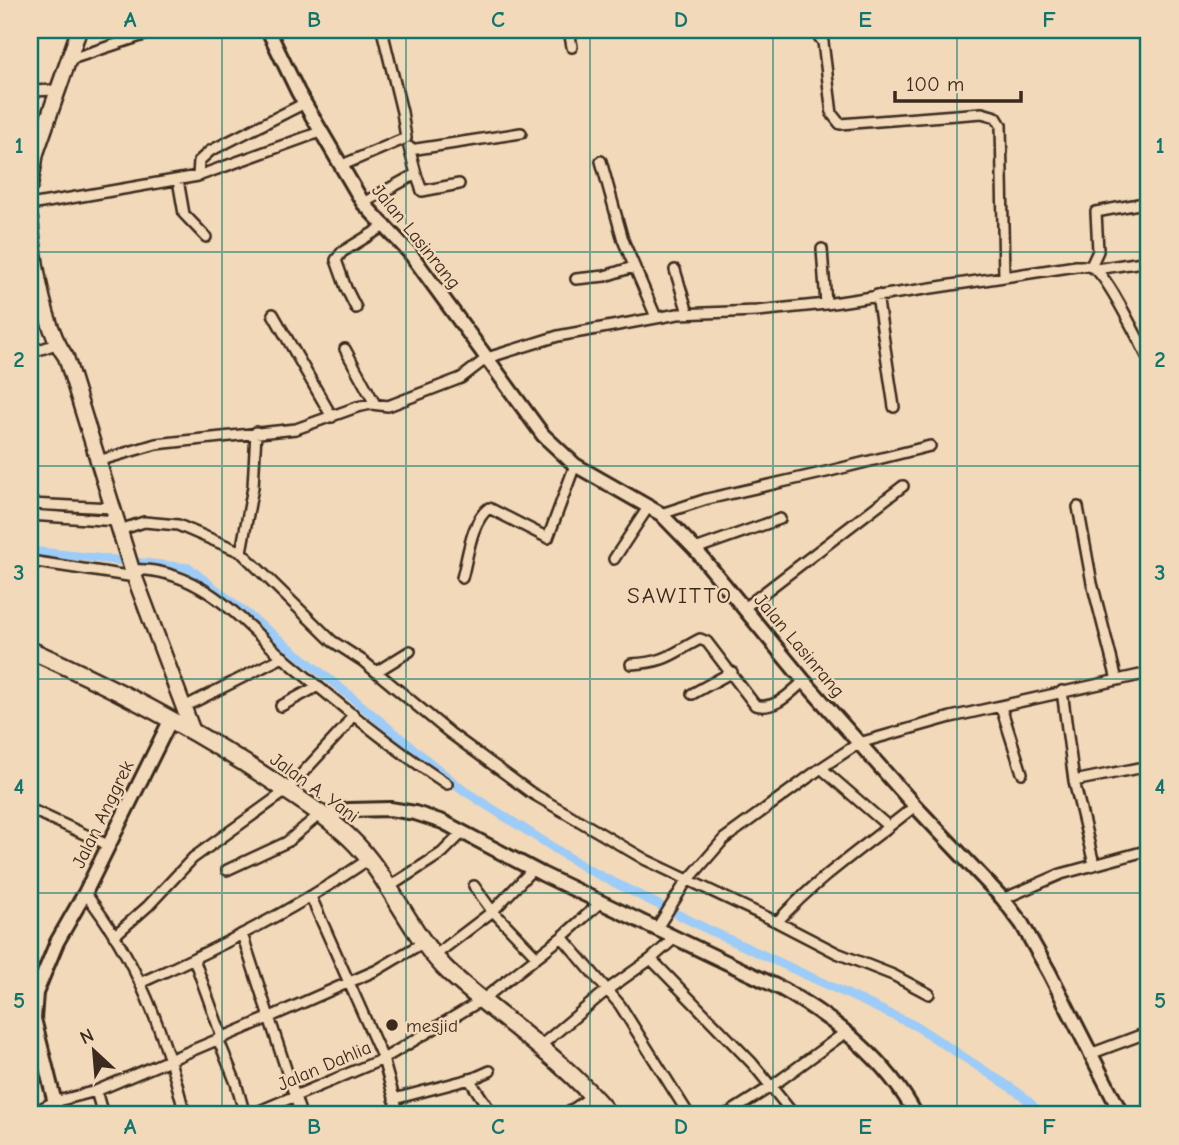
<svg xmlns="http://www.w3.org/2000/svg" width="1179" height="1145" font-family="'Comic Neue',sans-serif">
  <rect width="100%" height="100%" fill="#f1d9b9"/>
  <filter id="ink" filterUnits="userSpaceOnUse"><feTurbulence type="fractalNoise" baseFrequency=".0143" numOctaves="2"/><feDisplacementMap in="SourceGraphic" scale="14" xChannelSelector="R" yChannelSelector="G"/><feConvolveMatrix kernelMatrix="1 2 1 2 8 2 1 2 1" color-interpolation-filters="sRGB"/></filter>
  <g filter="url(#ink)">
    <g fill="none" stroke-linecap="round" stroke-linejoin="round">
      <path stroke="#9dccf9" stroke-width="9" d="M 30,551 L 189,568 L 344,691 L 463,790 L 587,869 L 707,929 L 916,1026 L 1022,1095 L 1042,1115"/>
      <g stroke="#3b2a1e" stroke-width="14">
        <path id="street" d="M 569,30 L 572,47
          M 802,30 L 816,33 L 823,42 L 832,114 L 840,124 L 982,113 L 996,117 L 1001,125 L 1004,276
          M 68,60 L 159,30
          M 30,91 L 57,90
          M 410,150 L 521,133
          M 601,161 L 623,240 L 656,317
          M 340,166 L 406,138 L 402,112 L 382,30
          M 416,174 L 422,191 L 459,184
          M 198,176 L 199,161 L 210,151 L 305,103
          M 178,180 L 184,214 L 206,237
          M 363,203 L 416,174 L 409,147
          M 30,205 L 198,176 L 320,132
          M 822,249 L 826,304
          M 1091,266 L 1098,251 L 1096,212 L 1149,202
          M 1096,269 L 1149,261
          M 675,270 L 688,313
          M 576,279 L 605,276 L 633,267
          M 877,295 L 894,407
          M 356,308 L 346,288 L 336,260 L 342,252 L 386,225
          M 273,314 L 332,417
          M 345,349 L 375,404
          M 30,353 L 56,344
          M 98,461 L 156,444 L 296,429 L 357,407 L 371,404 L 388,406 L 461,378 L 487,358 L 558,336 L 678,314 L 757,311 L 826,304 L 1076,266 C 1082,266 1089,265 1093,268 C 1107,274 1140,343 1149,360
          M 30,504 L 112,508
          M 1078,507 L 1092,583 L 1117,680
          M 661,514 L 707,499 L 826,472 L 930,446
          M 30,515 L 117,521
          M 120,530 L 144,522 L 178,525 L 241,552 L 332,641 L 363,661 L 450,733 L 530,792 L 646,860 L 777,922 L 837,953 L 893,975 L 929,994
          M 695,549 L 780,519
          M 241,552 L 253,487 L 256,432
          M 614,559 L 649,506
          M 30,561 L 135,577
          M 132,570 C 154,568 180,576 199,587 C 230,604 255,633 281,656 C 334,700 389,746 447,784
          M 462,578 C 468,557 471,521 489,508 L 548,538 L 575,465
          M 744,608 L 903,486
          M 631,664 C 668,662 671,654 700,639 L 707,642 L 755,705 C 775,711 790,693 804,681
          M 376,672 L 410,651
          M 1062,691 L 1074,781 L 1094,864
          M 692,694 L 732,672
          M 281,706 L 318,686
          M 184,707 L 283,657
          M 1001,707 L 1022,773
          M 821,768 L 889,827
          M 1143,768 L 1149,786
          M 1074,781 L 1149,766
          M 30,809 L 108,845
          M 227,870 L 287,842 L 320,814
          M 474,886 L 490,908 L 536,956
          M 389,887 L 442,853 L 463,832
          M 85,893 C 137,959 165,1034 185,1115
          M 311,897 L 383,1059 L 399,1115
          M 1003,899 L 1061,874 L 1149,850
          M 601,902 L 562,937 L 620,1005 L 689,1115
          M 777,922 C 818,877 868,844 915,806
          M 657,928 L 684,885 L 724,839 L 821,768 L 859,743 L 951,717 L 1149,673
          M 242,934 L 301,1115
          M 114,936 L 148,906 L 193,858 L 286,791 L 344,728 L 353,714
          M 434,956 L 493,911 L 533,869
          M 194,959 L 222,1037
          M 651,959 L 752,1063 L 794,1115
          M 142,982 C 221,947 298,908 369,859
          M 218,1039 L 236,1083 L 245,1115
          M 539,1047 L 607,990 L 651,959 L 676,937
          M 1090,1054 L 1149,1032
          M 469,1079 L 493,1115
          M 96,1091 L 103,1115
          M 394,1099 L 474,1078 L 490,1071
          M 30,1114 L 54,1102 L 96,1091 L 245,1028 L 377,970 L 424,942
          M 250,1115 L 383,1059 L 482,1000 L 562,937
          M 565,1115 L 592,1096
          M 726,1115 L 772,1086 L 846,1032"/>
      </g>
      <g stroke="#3b2a1e" stroke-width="18">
        <path id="secondary" d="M 268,30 L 298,92 L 363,203 L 410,253 L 543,435 L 575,465 L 661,514 L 695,549 L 804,681 L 915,806 L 1003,899 L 1022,924 L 1049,972 L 1122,1115
          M 323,816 L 349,810 L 390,809 L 415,813 L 443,822 L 542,874 L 782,989 C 836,1020 886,1059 916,1115
          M 58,1115 L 34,1019 L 36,993 L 57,942 L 85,893 L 171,719"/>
      </g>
      <g stroke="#3b2a1e" stroke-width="19">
        <path id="primary" d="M 30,186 L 36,153 L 79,30
          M 30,219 C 34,260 42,324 66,357 L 132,570 L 193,732"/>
      </g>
      <g stroke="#3b2a1e" stroke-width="21">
        <path id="highway" d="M 30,650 C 116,688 199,732 277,784 C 302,801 328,817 350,838 C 391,877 409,935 451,974 C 503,1021 564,1059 609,1115"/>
      </g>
      <use href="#street" stroke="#f1d9b9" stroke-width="9"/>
      <use href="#secondary" stroke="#f1d9b9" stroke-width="12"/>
      <use href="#primary" stroke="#f1d9b9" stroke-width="14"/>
      <use href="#highway" stroke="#f1d9b9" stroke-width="16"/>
    </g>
  </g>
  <path fill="none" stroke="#0f766e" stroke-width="2" stroke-opacity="0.55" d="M 222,30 L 222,1115M 406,30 L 406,1115M 590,30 L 590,1115M 773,30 L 773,1115M 957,30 L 957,1115M 30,252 L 1149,252M 30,466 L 1149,466M 30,679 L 1149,679M 30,893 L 1149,893"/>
  <circle fill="#3b2a1e" stroke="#f1d9b9" stroke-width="2.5" cx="392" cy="1025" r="7"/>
  <g text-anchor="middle" stroke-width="5" stroke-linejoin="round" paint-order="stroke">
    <g font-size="19" fill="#3b2a1e" stroke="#f1d9b9">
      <text transform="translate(417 236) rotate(51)" y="7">Jalan Lasinrang</text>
      <text transform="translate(800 645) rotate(50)" y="7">Jalan Lasinrang</text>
      <text transform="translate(315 787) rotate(36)" y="7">Jalan A. Yani</text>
      <text transform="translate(102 814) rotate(-64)" y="7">Jalan Anggrek</text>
      <text transform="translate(324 1065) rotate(-23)" y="7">Jalan Dahlia</text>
    </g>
    <g font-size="19" fill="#3b2a1e" stroke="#f1d9b9" text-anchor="start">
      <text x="406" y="1032">mesjid</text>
    </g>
    <g font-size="23" letter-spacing="2" fill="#3b2a1e" stroke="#f1d9b9">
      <text x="680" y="603">SAWITTO</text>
    </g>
  </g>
  <rect width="1179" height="1145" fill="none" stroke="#f1d9b9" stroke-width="77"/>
  <g transform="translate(94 1051) rotate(334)" stroke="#f1d9b9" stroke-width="5" paint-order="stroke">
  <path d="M0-5L12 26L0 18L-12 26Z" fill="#3b2a1e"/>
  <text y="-10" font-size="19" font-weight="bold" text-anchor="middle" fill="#3b2a1e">N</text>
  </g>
  <path d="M895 91v10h126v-10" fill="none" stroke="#3b2a1e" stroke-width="3.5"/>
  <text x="906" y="91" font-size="21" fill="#3b2a1e" stroke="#f1d9b9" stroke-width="5" paint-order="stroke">100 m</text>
  <rect x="38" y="38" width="1102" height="1068" fill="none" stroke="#0f766e" stroke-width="2.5"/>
  <g font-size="23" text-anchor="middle" font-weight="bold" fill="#0f766e">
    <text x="130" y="27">A</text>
    <text x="314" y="27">B</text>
    <text x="498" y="27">C</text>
    <text x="681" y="27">D</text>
    <text x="865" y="27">E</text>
    <text x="1049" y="27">F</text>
    <text x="19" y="153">1</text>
    <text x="1160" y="153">1</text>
    <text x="19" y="367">2</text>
    <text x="1160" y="367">2</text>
    <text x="19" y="580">3</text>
    <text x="1160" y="580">3</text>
    <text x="19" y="794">4</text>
    <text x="1160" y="794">4</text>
    <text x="19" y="1008">5</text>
    <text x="1160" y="1008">5</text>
    <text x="130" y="1134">A</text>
    <text x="314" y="1134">B</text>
    <text x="498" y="1134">C</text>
    <text x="681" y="1134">D</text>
    <text x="865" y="1134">E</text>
    <text x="1049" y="1134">F</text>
  </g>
</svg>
